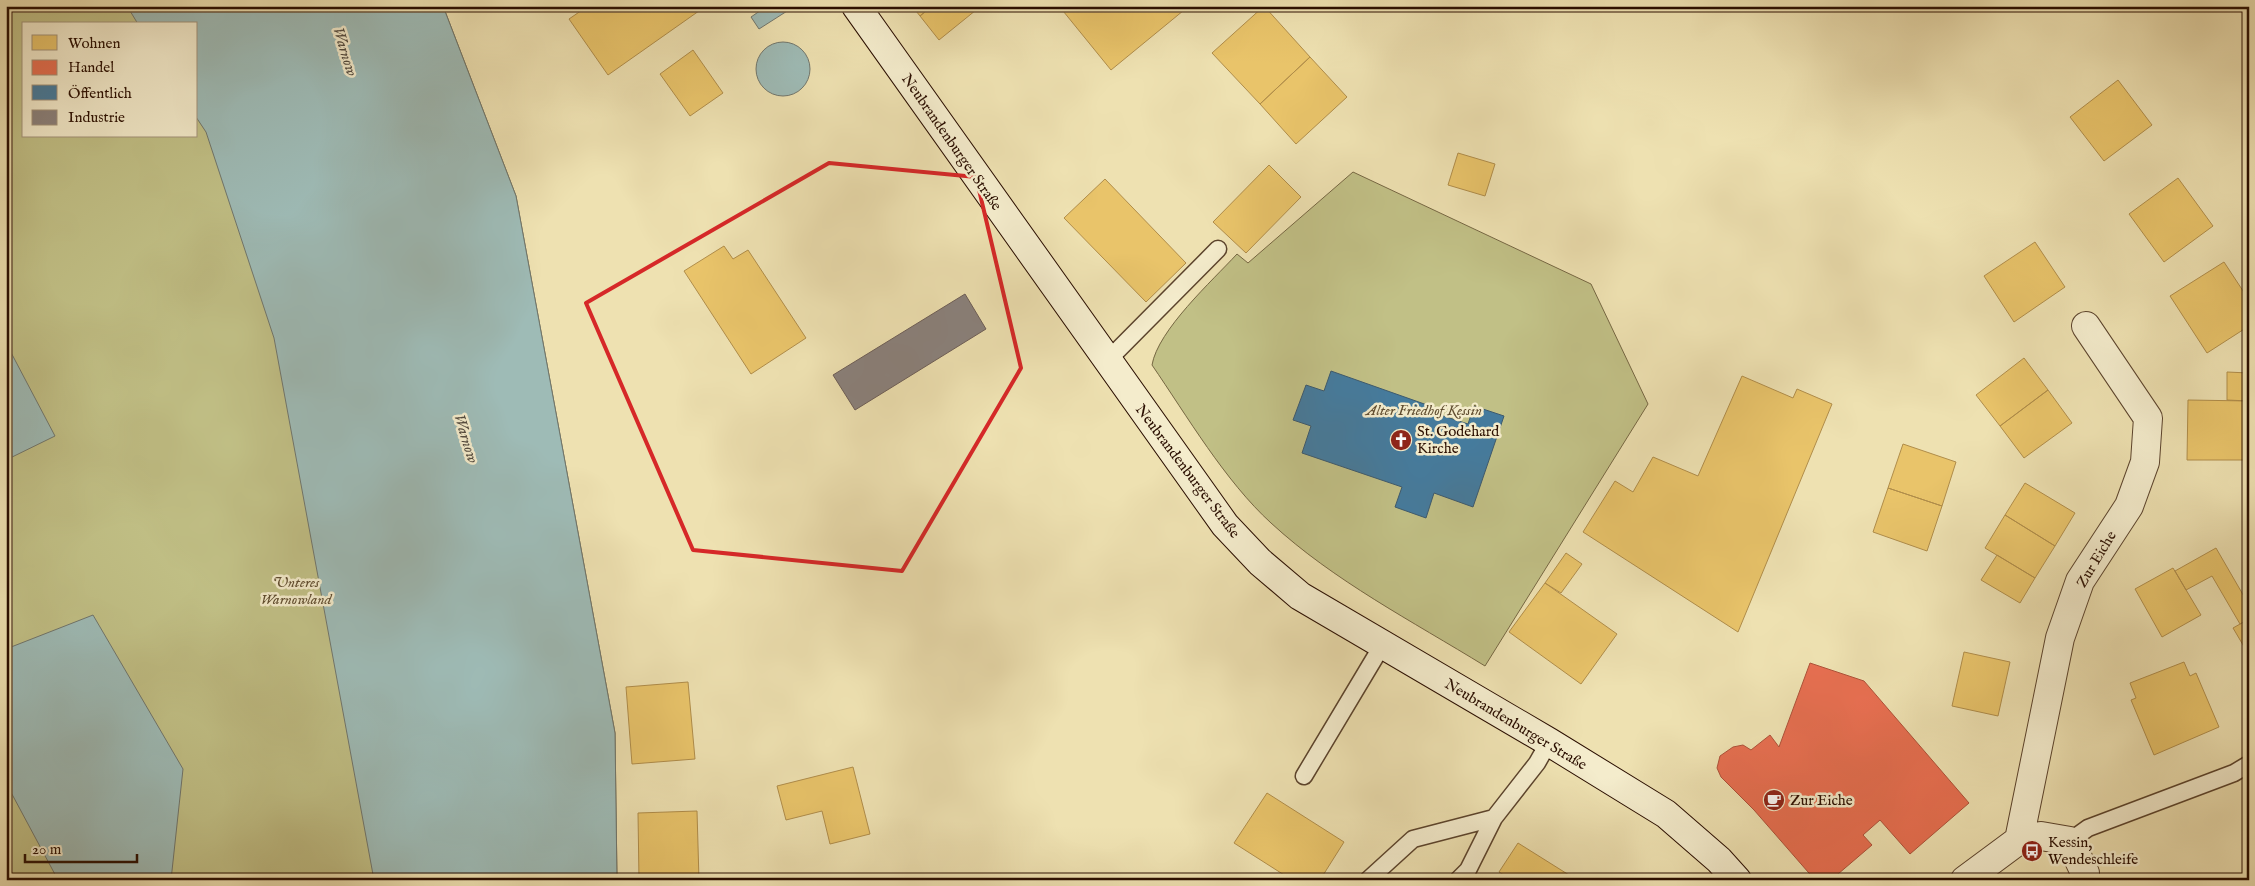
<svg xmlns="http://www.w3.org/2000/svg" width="2255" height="886" font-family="'IM FELL English',serif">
  <rect width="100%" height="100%" fill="#eee1b1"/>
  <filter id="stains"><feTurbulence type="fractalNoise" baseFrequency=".004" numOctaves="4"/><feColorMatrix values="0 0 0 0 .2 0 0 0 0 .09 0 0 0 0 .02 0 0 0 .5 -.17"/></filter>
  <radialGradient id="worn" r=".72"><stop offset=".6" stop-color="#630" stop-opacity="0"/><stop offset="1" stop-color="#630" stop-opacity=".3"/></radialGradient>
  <path fill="#c1c086" stroke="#766743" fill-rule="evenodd" d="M 6,6 L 443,6 L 516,196 L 615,733 L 617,880 L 6,880 ZM 24,24 L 196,24 L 196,136 L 24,136 Z
    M 1353,172 L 1591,284 L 1648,404 L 1485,666 C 1412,621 1334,581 1271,523 C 1225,481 1187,416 1152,365 C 1158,330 1212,281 1237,254 L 1248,263 Z"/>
  <path fill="#9ebbb6" stroke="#70766d" d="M 127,6 L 443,6 L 516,196 L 615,733 L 617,880 L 374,880 L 274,338 L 206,132 L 196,117 L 196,24 L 138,24 Z
    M 767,6 L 795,6 L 759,29 L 751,17 Z
    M756 69a27 27 0 1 1 54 0a27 27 0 1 1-54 0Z
    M 6,343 L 55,436 L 6,460 Z
    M 93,615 L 183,769 L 171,880 L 58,880 L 6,783 L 6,649 Z"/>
  <path fill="#e9c46a" stroke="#b08d4a" d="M 588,6 L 706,6 L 608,75 L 569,19 Z
    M 912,6 L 932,6 L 920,16 Z
    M 932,6 L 981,6 L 939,40 L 920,16 Z
    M 1059,6 L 1189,6 L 1111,70 Z
    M 1264,6 L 1310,57 L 1260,104 L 1212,53 Z
    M 693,50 L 723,93 L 690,116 L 660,74 Z
    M 1310,57 L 1347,97 L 1296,144 L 1260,104 Z
    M 2118,80 L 2152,125 L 2104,161 L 2070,117 Z
    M 1458,153 L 1495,164 L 1485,196 L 1448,185 Z
    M 1269,165 L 1301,197 L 1246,253 L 1213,222 Z
    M 2178,178 L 2213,226 L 2164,262 L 2129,214 Z
    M 1105,179 L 1186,263 L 1146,302 L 1064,218 Z
    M 2035,242 L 2065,287 L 2014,322 L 1984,276 Z
    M 724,246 L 733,259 L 748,250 L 806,338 L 751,374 L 684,271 Z
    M 2224,262 L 2249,300 L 2249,326 L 2207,353 L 2170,296 Z
    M 2024,358 L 2048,390 L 2000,426 L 1976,395 Z
    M 2227,372 L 2249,373 L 2249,401 L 2227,400 Z
    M 1742,376 L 1793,398 L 1797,389 L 1832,404 L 1738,632 L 1583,532 L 1615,481 L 1633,492 L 1653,457 L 1698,476 Z
    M 2048,390 L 2072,423 L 2024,458 L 2000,426 Z
    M 2188,400 L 2249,401 L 2249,460 L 2187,460 Z
    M 1903,444 L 1956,462 L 1942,506 L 1888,488 Z
    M 2025,483 L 2075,513 L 2055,546 L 2005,515 Z
    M 1888,488 L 1942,506 L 1927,551 L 1873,532 Z
    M 2005,515 L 2055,546 L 2035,578 L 1985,548 Z
    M 2216,548 L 2249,605 L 2249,619 L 2240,624 L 2212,576 L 2186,590 L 2175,571 Z
    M 1566,553 L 1582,564 L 1561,593 L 1545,583 Z
    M 1997,555 L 2035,578 L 2020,603 L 1981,580 Z
    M 2173,568 L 2201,615 L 2162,637 L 2135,589 Z
    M 1545,583 L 1617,634 L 1581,684 L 1509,632 Z
    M 2249,619 L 2249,649 L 2246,650 L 2233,628 Z
    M 1964,652 L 2010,662 L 1998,716 L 1952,706 Z
    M 2184,662 L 2190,676 L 2196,673 L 2219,727 L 2154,755 L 2131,700 L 2136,698 L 2130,683 Z
    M 688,682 L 695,759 L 632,764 L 626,687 Z
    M 853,767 L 870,834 L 830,844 L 822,811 L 786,820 L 777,786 Z
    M 1267,793 L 1344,842 L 1320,880 L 1292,880 L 1234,843 Z
    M 697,811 L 699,880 L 639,880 L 638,813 Z
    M 1518,843 L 1577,880 L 1512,880 L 1499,872 Z"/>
  <path fill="#e76f51" stroke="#ae5239" d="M 1810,663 L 1864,681 L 1969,803 L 1910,854 L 1880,820 L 1863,835 L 1872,845 L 1831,880 L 1815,880 L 1754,810 L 1721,777 L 1717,768 L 1720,756 L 1733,747 L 1743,745 L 1751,750 L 1770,735 L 1779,747 Z"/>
  <path fill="#457b9d" stroke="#3d5a6e" d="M 1331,371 L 1430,406 L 1428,411 L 1468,424 L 1474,406 L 1504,416 L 1473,507 L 1434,493 L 1426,518 L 1395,507 L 1402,487 L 1302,453 L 1311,426 L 1293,420 L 1306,385 L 1324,391 Z"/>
  <path fill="#8a817c" stroke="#6d5e57" d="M 965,294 L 986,329 L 855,410 L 833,375 Z"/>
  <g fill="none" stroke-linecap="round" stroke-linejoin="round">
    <g stroke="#5b432c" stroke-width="19">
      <path id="service" d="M 1107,361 L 1218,249
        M 1304,776 L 1383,644
        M 2070,841 L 2088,828 L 2234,773 L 2249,764
        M 1368,880 L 1413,839 L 1494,818 L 1537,763 L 1549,742
        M 1458,880 L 1468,870 L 1494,818"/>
    </g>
    <g stroke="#5b432c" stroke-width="30">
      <path id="minor" d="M 2019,840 L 2041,836 L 2070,841 L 2085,873 L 2084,880
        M 1965,880 L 2019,840 L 2060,638 L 2080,581 L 2129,506 L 2145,462 L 2148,418 L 2086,326"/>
    </g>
    <g stroke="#2a0e00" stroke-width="30">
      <path id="secondary" d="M 856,6 L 1225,525 L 1260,562 L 1300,596 L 1549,742 L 1666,814 L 1719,860 L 1737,880"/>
    </g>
    <use href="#service" stroke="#f4eccc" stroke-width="16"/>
    <use href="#minor" stroke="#f4eccc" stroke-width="28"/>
    <use href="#secondary" stroke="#f4eccc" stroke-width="28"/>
  </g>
  <path fill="none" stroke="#d62828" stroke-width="4" stroke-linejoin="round" d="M 829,163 L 976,177 L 1021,368 L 902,571 L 693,550 L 586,303 Z"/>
  <defs>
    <g id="church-disc" transform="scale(1.125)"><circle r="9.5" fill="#8f2418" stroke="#f4eccc"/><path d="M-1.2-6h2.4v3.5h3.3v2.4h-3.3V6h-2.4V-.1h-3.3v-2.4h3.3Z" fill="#fff"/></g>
    <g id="cafe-disc" transform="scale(1.125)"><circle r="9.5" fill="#8f2418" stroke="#f4eccc"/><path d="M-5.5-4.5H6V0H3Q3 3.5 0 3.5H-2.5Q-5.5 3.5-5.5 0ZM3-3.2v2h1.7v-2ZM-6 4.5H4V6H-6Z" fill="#fff"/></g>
    <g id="bus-disc" transform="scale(1.125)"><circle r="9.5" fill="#8f2418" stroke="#f4eccc"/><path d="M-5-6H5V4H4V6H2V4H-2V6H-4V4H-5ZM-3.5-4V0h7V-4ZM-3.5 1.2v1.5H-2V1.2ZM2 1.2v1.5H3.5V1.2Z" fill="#fff"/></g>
  </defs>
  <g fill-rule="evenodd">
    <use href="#church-disc" x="1401" y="440"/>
    <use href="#cafe-disc" x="1774" y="800"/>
    <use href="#bus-disc" x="2032" y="851"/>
  </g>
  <g text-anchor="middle" stroke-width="5" stroke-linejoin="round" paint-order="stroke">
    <g font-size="15" fill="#2a0e00" stroke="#f4eccc">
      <text transform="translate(952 142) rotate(55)" y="5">Neubrandenburger Straße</text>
      <text transform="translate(1188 471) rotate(53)" y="5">Neubrandenburger Straße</text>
      <text transform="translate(2096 559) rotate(-59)" y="5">Zur Eiche</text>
      <text transform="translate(1516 724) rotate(31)" y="5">Neubrandenburger Straße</text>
    </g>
    <g font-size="15" font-style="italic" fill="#5f4c2f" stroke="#f4eccc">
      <text x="1424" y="415">Alter Friedhof Kessin</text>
      <text x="296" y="587">Unteres<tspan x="296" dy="17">Warnowland</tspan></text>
    </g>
    <g font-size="15" fill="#2a0e00" stroke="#f4eccc" text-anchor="start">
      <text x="1417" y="436">St. Godehard<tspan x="1417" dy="17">Kirche</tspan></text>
      <text x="1790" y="805">Zur Eiche</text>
      <text x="2048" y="847">Kessin,<tspan x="2048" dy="17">Wendeschleife</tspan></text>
    </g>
    <g font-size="16" font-style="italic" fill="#534b40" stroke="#f4eccc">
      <text transform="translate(346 51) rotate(73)" y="6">Warnow</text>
      <text transform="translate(467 438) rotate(73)" y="6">Warnow</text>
    </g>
  </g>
  <rect width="2255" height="886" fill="none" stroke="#eee1b1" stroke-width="25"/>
  <rect x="8" y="8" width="2240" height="871" fill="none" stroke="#2a0e00" stroke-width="2.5"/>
  <rect x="12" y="12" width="2230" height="861" fill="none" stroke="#2a0e00"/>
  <rect x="22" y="22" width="175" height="115" fill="#f4eccc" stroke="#a3937a"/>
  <rect x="32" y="35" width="25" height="15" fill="#e9c46a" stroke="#a3937a"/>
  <text x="68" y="48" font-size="15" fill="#2a0e00">Wohnen</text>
  <rect x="32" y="60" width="25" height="15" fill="#e76f51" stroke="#a3937a"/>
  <text x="68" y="72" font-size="15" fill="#2a0e00">Handel</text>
  <rect x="32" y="85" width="25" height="15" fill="#457b9d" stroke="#a3937a"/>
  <text x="68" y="98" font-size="15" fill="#2a0e00">Öffentlich</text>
  <rect x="32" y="110" width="25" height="15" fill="#8a817c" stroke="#a3937a"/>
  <text x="68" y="122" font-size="15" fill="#2a0e00">Industrie</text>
  <path d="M25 854v8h112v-8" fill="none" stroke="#2a0e00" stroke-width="2.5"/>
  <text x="32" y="854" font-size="15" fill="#2a0e00" stroke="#f4eccc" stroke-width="4" paint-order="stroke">20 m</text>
  <rect width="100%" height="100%" filter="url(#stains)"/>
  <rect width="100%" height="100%" fill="url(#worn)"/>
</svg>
